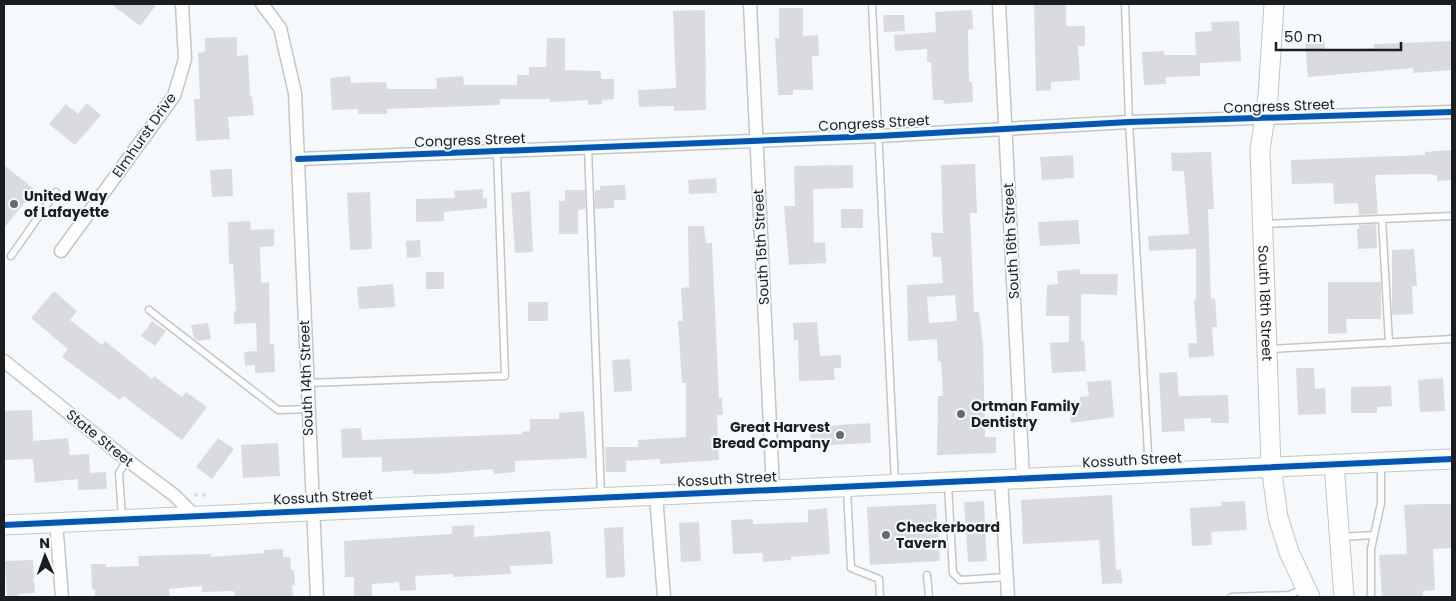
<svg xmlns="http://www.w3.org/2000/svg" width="1456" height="601" font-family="Poppins,sans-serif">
  <rect width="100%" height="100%" fill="#f6f9fc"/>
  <path fill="#d9dbde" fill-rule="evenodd" d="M 111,4 L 157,4 L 140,26 Z
    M 1034,4 L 1066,4 L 1066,26 L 1085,26 L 1085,46 L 1078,46 L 1080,80 L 1051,82 L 1051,90 L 1036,91 Z
    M 779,8 L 803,8 L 803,36 L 818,35 L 819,56 L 812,56 L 813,90 L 793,90 L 793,95 L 778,95 L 775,38 L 779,38 Z
    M 705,10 L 706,110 L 674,111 L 674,106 L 639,107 L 638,90 L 676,88 L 673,11 Z
    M 972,10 L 973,29 L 968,30 L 969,82 L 972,82 L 973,102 L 944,104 L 943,100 L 933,100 L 931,62 L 927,62 L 927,49 L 895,51 L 894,35 L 936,32 L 935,12 Z
    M 883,15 L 904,15 L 905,31 L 884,32 Z
    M 1239,21 L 1241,61 L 1200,63 L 1200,76 L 1166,77 L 1166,84 L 1144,85 L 1142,52 L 1164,51 L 1164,55 L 1196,55 L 1195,32 L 1212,31 L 1211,22 Z
    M 237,37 L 237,56 L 248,55 L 250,96 L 252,96 L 254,115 L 228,117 L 230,139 L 196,141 L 194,99 L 200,99 L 198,53 L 205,52 L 205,38 Z
    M 547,38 L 565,38 L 565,70 L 601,71 L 601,79 L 614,79 L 614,99 L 602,100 L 602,104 L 588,105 L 588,100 L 550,102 L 550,99 L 500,99 L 500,105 L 387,109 L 387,114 L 358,114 L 358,109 L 332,110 L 330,78 L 350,76 L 351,83 L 386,82 L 387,89 L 437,89 L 436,78 L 463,76 L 464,85 L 517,85 L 517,75 L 529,75 L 529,67 L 546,67 Z
    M 1452,41 L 1452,70 L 1413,73 L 1413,68 L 1308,77 L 1305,43 L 1325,42 L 1325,51 L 1374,48 L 1374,44 Z
    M 87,103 L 101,115 L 75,145 L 49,124 L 66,104 L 78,114 Z
    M 1452,150 L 1452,180 L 1437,181 L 1437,175 L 1426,174 L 1375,175 L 1378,214 L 1359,215 L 1358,203 L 1334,204 L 1333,183 L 1292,184 L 1291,160 L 1425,155 L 1425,152 Z
    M 1211,152 L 1214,209 L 1208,209 L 1211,299 L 1215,298 L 1217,327 L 1212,327 L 1214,356 L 1189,358 L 1188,343 L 1197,343 L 1194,300 L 1196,299 L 1196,249 L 1149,251 L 1148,236 L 1189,234 L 1184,171 L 1172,171 L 1171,153 Z
    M 1073,155 L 1074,178 L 1042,180 L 1040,157 Z
    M 975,164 L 977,213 L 970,213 L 974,312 L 979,312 L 983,344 L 985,437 L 996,437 L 996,453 L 937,455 L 938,396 L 943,396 L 941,361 L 938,362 L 937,339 L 908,341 L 907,285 L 943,283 L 941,257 L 933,257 L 931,233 L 943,233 L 941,165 ZM 955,295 L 957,321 L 929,323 L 927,297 Z
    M 4,165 L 35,190 L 4,228 Z
    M 853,165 L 853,188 L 813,189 L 814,243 L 825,242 L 826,263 L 789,265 L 784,206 L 795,206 L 794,166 Z
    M 232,169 L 233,196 L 212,197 L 210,170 Z
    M 716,178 L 717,193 L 689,194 L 688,180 Z
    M 625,185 L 626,200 L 614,200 L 614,208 L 595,209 L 595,190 L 600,190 L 600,186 Z
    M 483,189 L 483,198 L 487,198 L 487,208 L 444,212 L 444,221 L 416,222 L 416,199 L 455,198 L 454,191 Z
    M 565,190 L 585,190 L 585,209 L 578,210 L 578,234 L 559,234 L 559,201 L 565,201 Z
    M 530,191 L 533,252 L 515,253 L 511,193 Z
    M 370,192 L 372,249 L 350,250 L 347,193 Z
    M 841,209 L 863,209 L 863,228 L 841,228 Z
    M 1078,220 L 1080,244 L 1040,246 L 1038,222 Z
    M 250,221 L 251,230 L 274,229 L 274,246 L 260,247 L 261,283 L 269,282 L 270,344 L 274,344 L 275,372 L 255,373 L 255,365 L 245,366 L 244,352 L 257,351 L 256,323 L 234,324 L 234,311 L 236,311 L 233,263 L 229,264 L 228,222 Z
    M 1376,224 L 1377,248 L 1358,249 L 1357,229 L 1359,229 L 1359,225 Z
    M 688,226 L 704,226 L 706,243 L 712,243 L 719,398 L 722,398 L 723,415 L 717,415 L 719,460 L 660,464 L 660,459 L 626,461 L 626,472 L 606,472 L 605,447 L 638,447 L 638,440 L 686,437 L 686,383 L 682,383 L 678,321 L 683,321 L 681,288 L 689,287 Z
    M 420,240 L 421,257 L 407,258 L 406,241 Z
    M 1414,249 L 1417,286 L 1412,286 L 1413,314 L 1392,315 L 1392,250 Z
    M 1080,269 L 1080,274 L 1118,274 L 1117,295 L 1081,294 L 1081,341 L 1084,341 L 1086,371 L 1052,373 L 1050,343 L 1069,342 L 1069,316 L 1046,316 L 1047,285 L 1058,284 L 1057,271 Z
    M 426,272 L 444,272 L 444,289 L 426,289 Z
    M 1328,282 L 1381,282 L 1381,319 L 1346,319 L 1347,333 L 1328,334 Z
    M 393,284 L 395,307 L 359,309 L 357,287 Z
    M 54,291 L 77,311 L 70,320 L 102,345 L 105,341 L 152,379 L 154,376 L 182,397 L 186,392 L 207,407 L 182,440 L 123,396 L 120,400 L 62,357 L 68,349 L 31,318 Z
    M 528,302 L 548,302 L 548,321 L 528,321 Z
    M 152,321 L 166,331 L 155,346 L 141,336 Z
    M 817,322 L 820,356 L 841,355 L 841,368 L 834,368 L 835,380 L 799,381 L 798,340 L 794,340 L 793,323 Z
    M 208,323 L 211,339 L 198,341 L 194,338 L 191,325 Z
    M 630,359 L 632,391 L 614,392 L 612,360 Z
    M 1296,368 L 1314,368 L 1315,389 L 1325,388 L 1326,414 L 1298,415 Z
    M 1177,372 L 1179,396 L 1228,395 L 1229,423 L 1211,423 L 1211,418 L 1184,419 L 1185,431 L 1162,432 L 1159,373 Z
    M 1443,378 L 1445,411 L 1420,412 L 1418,380 Z
    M 1111,380 L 1114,417 L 1071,423 L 1069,403 L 1080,402 L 1080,397 L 1089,396 L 1087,382 Z
    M 1391,386 L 1392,406 L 1377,407 L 1377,413 L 1351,413 L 1351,387 Z
    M 32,410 L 33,441 L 68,438 L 70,455 L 89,454 L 90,473 L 106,472 L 107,489 L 78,490 L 78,479 L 35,483 L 33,459 L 4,460 L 4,411 Z
    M 584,411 L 587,458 L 515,461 L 515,472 L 494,474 L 493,469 L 436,474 L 413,474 L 413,470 L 382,472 L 382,457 L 342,458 L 341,429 L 361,428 L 362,440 L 522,434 L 522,432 L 530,431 L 530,419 L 559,419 L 559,413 Z
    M 870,423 L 871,443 L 811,446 L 810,427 Z
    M 218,438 L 234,449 L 212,479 L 196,467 Z
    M 278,443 L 280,476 L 243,478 L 241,445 Z
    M 1112,495 L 1116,570 L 1121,569 L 1122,583 L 1102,584 L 1099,540 L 1023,544 L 1021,500 Z
    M 984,501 L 987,561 L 968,562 L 964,502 Z
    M 1245,501 L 1247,530 L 1211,532 L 1212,545 L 1192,546 L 1190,508 L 1222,506 L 1221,502 Z
    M 936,504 L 940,561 L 870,565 L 867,507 Z
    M 1425,504 L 1452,504 L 1452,548 L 1433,549 L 1435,590 L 1423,591 L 1423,597 L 1382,596 L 1379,555 L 1407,554 L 1404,505 Z
    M 827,508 L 830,554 L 791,557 L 791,560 L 763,562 L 762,553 L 733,554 L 731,520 L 753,519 L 753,524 L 808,522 L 808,510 Z
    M 699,522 L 701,561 L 681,562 L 679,523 Z
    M 474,525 L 474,537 L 550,531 L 553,564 L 510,566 L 511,574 L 454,577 L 453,574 L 415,576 L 416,590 L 400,591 L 399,582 L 372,584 L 372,596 L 354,597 L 354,577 L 345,577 L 344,541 L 452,534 L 452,526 Z
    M 623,527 L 625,577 L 606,578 L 604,528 Z
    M 283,549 L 283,557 L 290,557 L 291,570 L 294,570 L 295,585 L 292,585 L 293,595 L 289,597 L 236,597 L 233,591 L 202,592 L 202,586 L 169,589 L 170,597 L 95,597 L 95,589 L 92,590 L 91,564 L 106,564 L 106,567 L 139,566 L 138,556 L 211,554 L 211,557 L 264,553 L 264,550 Z
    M 33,560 L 35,593 L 19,594 L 19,597 L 7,597 L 5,561 Z"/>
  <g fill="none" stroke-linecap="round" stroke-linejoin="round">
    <g stroke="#c3c6c9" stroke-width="9">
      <path id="lane" d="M 872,4 L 895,482
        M 1125,4 L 1129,122 L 1149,471
        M 588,148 L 601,496
        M 1382,219 L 1389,343
        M 1264,224 L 1452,216
        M 11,256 L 56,192
        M 149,310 L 278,410 L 308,409
        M 1269,349 L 1452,339
        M 306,383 L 505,376 L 497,152
        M 948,485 L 953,573 L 960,580 L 1007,577
        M 847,489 L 851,568 L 879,579 L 880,597
        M 122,517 L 119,473 L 127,460
        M 1341,537 L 1374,535
        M 927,575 L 929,597
        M 1231,597 L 1289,595 L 1303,589
        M 1371,597 L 1371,549 L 1381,503 L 1381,464"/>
    </g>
    <g stroke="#c3c6c9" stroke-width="15">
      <path id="street" d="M 262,4 L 280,28 L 295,93 L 317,597
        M 750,4 L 773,489
        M 999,4 L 1023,478
        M 298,159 L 878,136 L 1129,122 L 1452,112
        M 61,251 L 174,96 L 185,59 L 182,4
        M 4,361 L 127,460 L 174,495 L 195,516
        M 1001,479 L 1008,597
        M 656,495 L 664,597
        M 56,522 L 62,597"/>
    </g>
    <g stroke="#c3c6c9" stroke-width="21">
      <g id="secondary">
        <path id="s1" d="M 1274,4 L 1268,96 L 1260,150 L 1271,466 L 1278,517 L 1289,552 L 1310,597"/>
        <path d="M 1334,464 L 1344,597"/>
        <path d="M 4,525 L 1452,459"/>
      </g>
    </g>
    <path stroke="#dcdcdd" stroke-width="3" stroke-dasharray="4 4" stroke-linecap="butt" d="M 194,495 L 207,495"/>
    <use href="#lane" stroke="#fefeff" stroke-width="6"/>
    <use href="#street" stroke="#fefeff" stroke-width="12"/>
    <use href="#secondary" stroke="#fefeff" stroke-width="19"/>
    <g stroke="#f4f9fe" stroke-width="9">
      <path id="cycleway" d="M 298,159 L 878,136 L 1129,122 L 1452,112
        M 4,525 L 1452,459"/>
    </g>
    <use href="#cycleway" stroke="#0057b8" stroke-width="6"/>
  </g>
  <g fill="#686b6e" stroke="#f4f9fe" stroke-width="2">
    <circle cx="14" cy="204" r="5"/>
    <circle cx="961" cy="414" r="5"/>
    <circle cx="840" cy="435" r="5"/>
    <circle cx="886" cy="535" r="5"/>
  </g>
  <g text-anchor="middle" stroke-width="4" stroke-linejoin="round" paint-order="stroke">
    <g font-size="14" fill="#1b1e21" stroke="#f4f9fe">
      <text transform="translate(1279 106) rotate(-2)" y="5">Congress Street</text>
      <text transform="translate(874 123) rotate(-3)" y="5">Congress Street</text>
      <text transform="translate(144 135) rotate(-55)" y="5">Elmhurst Drive</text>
      <text transform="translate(470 140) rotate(-2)" y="5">Congress Street</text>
      <text transform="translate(1011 241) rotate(-93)" y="5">South 16th Street</text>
      <text transform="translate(761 247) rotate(-93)" y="5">South 15th Street</text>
      <text dy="5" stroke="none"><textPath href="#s1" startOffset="300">South 18th Street</textPath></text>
      <text transform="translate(306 378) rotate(-92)" y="5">South 14th Street</text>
      <text transform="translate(100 438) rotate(39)" y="5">State Street</text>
      <text transform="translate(1132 460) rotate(-3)" y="5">Kossuth Street</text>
      <text transform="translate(727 479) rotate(-3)" y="5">Kossuth Street</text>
      <text transform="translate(323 497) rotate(-3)" y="5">Kossuth Street</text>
    </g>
    <g font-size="14" font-weight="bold" fill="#1b1e21" stroke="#f4f9fe" text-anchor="start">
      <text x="24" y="201">United Way<tspan x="24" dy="16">of Lafayette</tspan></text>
      <text x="971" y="411">Ortman Family<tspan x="971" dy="16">Dentistry</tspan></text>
      <text x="830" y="432" text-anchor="end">Great Harvest<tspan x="830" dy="16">Bread Company</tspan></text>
      <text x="896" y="532">Checkerboard<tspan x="896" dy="16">Tavern</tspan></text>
    </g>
  </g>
  <rect width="1456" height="601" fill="none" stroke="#1b1e21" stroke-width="10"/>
  <g transform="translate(45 556) rotate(358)" stroke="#f4f9fe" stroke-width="4" paint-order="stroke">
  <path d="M0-4L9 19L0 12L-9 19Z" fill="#1b1e21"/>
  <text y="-8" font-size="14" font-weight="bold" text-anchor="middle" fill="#1b1e21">N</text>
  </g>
  <path d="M1276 42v8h125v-8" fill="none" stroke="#1b1e21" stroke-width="2.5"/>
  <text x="1284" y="42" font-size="15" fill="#1b1e21" stroke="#f4f9fe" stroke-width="4" paint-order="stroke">50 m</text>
</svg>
